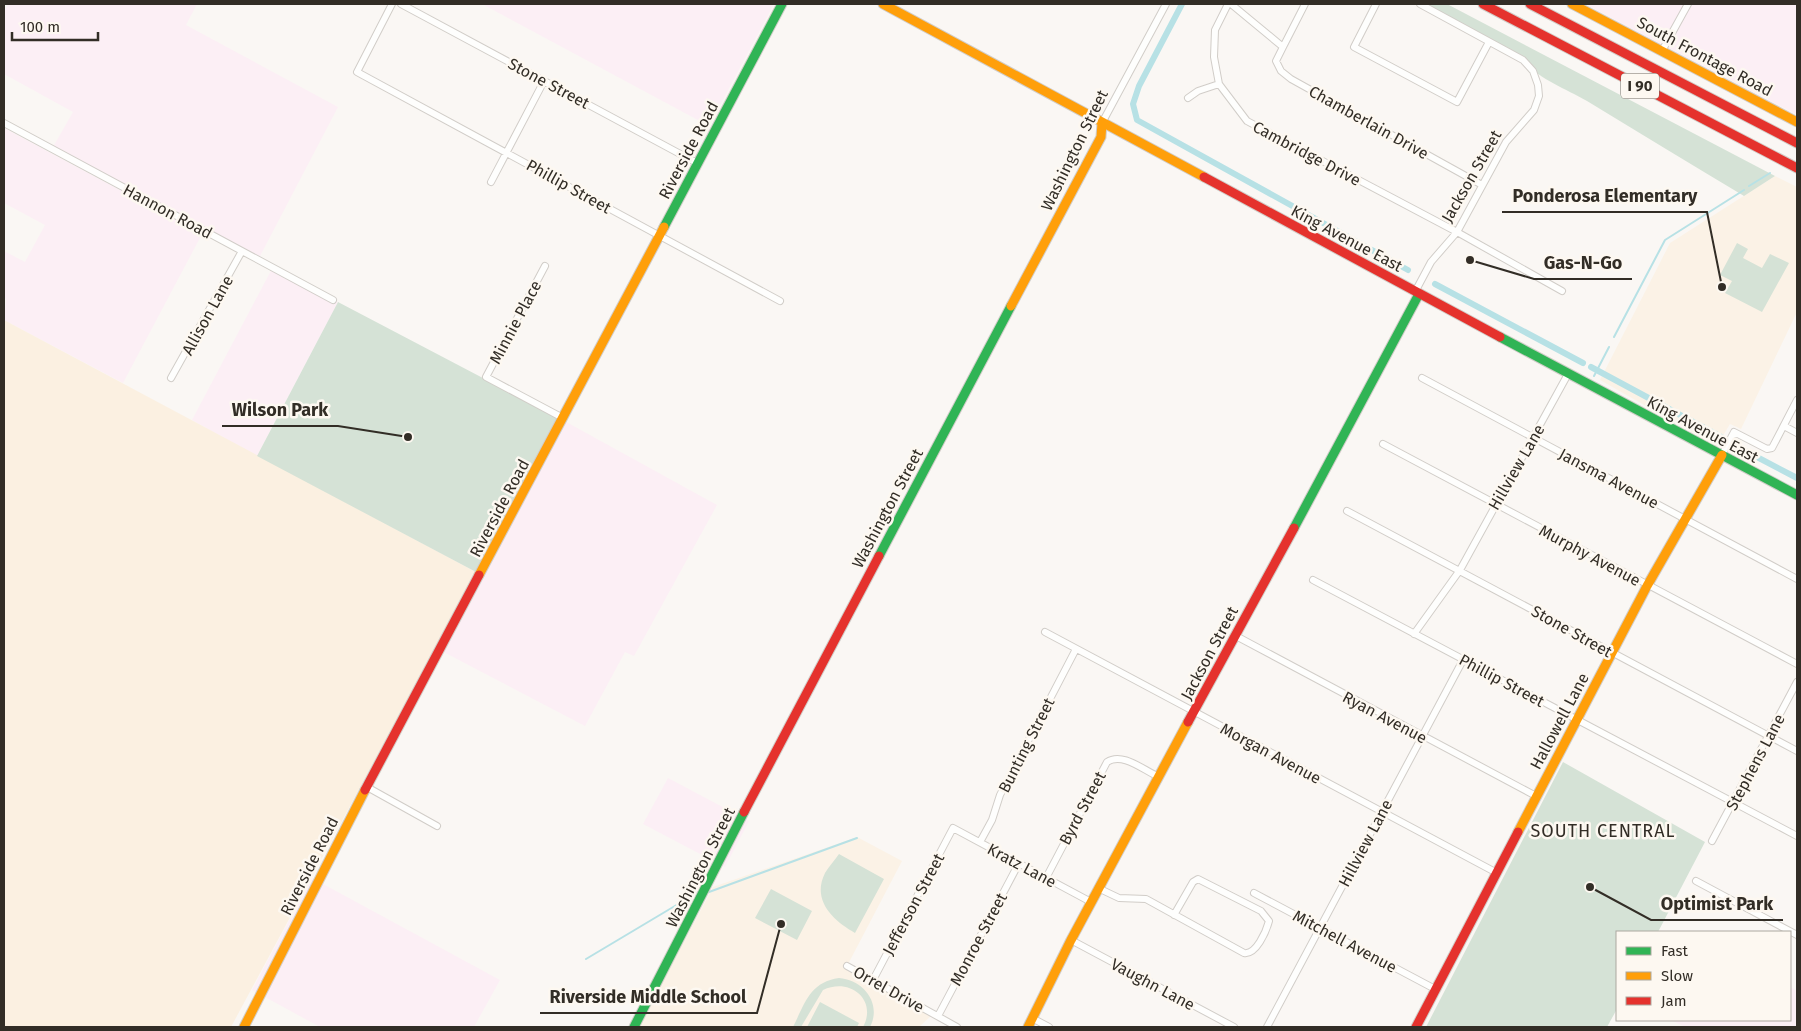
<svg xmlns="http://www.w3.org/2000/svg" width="1801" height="1031" font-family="'Fira Sans',sans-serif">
  <rect width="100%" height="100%" fill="#faf7f4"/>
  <path fill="#fceff5" d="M 8,4 L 197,4 L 186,25 L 338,107 L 259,258 L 53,147 L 73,112 L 4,74 L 4,12 Z
    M 482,4 L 774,4 L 709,126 Z
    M 1585,4 L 1797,4 L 1797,115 Z
    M 4,128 L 202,234 L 123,383 L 4,320 L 6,299 L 4,297 L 4,251 L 25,262 L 45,225 L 4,203 Z
    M 274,265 L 338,302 L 257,456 L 192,420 Z
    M 559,418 L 717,505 L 634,656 L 625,652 L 585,726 L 434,647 Z
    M 668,778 L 749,821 L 725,867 L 643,824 Z
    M 312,878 L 500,980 L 474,1027 L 320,1027 L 252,990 Z
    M 1790,987 L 1797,991 L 1797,1027 L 1685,1027 L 1671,1020 L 1790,1020 Z"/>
  <path fill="#fbf0e1" d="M 4,320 L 476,572 L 231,1027 L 4,1027 Z"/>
  <path fill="#fbf2e6" d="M 1775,176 L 1797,187 L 1797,312 L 1741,429 L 1730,424 L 1717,446 L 1600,380 L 1670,243 Z
    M 857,837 L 902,861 L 846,968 L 932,1015 L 919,1027 L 639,1027 L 713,887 Z"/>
  <path fill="#d5e2d6" d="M 1424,4 L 1447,4 L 1775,176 L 1744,196 C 1691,164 1639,133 1587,101 C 1565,88 1540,80 1523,60 Z
    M 1737,243 L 1748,249 L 1743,258 L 1762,268 L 1770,254 L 1789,263 L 1762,312 L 1725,293 L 1732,281 L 1720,275 Z
    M 338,302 L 559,418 L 476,572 L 257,456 Z
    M 1563,762 L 1705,842 L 1658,932 L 1617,932 L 1617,1009 L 1607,1027 L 1426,1027 Z
    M 839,854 L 884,879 L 855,933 C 834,921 811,901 825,873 C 829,866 835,860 839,854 Z
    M 771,889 L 812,911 L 797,940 L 755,918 Z
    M 839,978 C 864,980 882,1004 870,1027 L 863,1027 C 878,999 849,977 823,990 L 801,1027 L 793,1027 C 805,1003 810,982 839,978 Z
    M 820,1002 L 859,1023 L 857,1027 L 807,1027 Z"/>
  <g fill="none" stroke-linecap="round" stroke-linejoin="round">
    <path stroke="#b7e1e5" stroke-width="2" d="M 1749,186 L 1770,173
      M 1614,337 L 1665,240 L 1744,190
      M 1594,376 L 1609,347
      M 709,892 L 857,838
      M 586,959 L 700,891"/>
    <path stroke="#b7e1e5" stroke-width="6" d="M 1182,4 L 1139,86 L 1133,104 L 1137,120 L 1408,270
      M 1435,284 L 1583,363
      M 1591,367 L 1723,438
      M 1738,447 L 1797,478"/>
    <g stroke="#d1cdc8" stroke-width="8">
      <path id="street" d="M 392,4 L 357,72 L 780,301
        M 401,4 L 697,163
        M 1228,4 L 1215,30 L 1214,57 L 1219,84 L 1247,121 L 1457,232 L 1562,291
        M 1231,4 L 1283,47 L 1276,61 L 1281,71 L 1291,79 L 1482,185
        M 1376,4 L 1354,47 L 1457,102 L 1489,42
        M 1283,47 L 1305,4
        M 1662,51 L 1688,4
        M 1188,98 L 1198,91 L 1219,84
        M 4,123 L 333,300
        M 1102,123 L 1166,4
        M 491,182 L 544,81
        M 545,266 L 486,377 L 563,418
        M 1415,292 L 1431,262 L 1457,232 L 1506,142 L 1534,110 L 1539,96 L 1538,85 L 1533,71 L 1523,60 L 1420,4
        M 171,378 L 242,251
        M 1422,378 L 1797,579
        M 1784,426 L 1797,433
        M 1383,444 L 1797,664
        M 1722,455 L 1734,432 L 1767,449 L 1772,448 L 1797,400
        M 1347,511 L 1797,751
        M 1313,580 L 1797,836
        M 1045,632 L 1497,873
        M 1414,634 L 1460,570 L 1568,374
        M 1236,636 L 1536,796
        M 367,787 L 437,826
        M 1712,841 L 1797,682
        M 980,842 L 992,820 L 1000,795 L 1076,649
        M 1046,878 L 1107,762 C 1122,752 1142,769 1157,776
        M 1696,881 L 1797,935
        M 1098,888 L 1119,898 L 1146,899 L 1244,953 C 1256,955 1266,932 1269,921 L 1261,911 L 1198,879 L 1193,882 L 1174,915
        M 1254,893 L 1435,989
        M 1071,940 L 1234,1027
        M 847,966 L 957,1027
        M 873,980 L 953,828 L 1091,902
        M 938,1016 L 1019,863
        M 1032,1018 L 1049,1027
        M 1267,1027 L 1463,660"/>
    </g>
    <g stroke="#d1cdc8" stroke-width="11">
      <path id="fast" d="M 664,227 L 782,4
        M 1500,337 L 1797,495
        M 1294,528 L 1419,294
        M 879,556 L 1011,306
        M 634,1027 L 744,812"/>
    </g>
    <g stroke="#d1cdc8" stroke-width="11">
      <path id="slow" d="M 883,4 L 1204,177
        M 1572,4 L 1797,122
        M 1011,306 L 1101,137 L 1102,123
        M 479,575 L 664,227
        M 1518,832 L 1647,586 L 1722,455
        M 244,1027 L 365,790
        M 1028,1027 L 1071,940 L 1188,722"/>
    </g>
    <g stroke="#d1cdc8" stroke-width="11">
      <path id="jam" d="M 1483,4 L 1797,168
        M 1530,4 L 1797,143
        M 1204,177 L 1500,337
        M 1188,722 L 1294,528
        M 365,790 L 479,575
        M 744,812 L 879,556
        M 1416,1027 L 1518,832"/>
    </g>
    <use href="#street" stroke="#fefefd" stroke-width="6"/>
    <use href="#fast" stroke="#30b455" stroke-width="9"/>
    <use href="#slow" stroke="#ff9f0a" stroke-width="9"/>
    <use href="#jam" stroke="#e5322d" stroke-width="9"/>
  </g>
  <g text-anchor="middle" stroke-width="5" stroke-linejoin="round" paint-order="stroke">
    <rect fill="#fdf8f1" stroke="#6f6a63" stroke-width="1" x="1621" y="73.5" width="38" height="25" rx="4"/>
    <g font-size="15" font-weight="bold" fill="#322d26">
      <text x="1640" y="91">I 90</text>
    </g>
    <g font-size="16" fill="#322d26" stroke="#fdf8f1">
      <text transform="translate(1705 56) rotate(28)" y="6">South Frontage Road</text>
      <text transform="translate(549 83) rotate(28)" y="6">Stone Street</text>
      <text transform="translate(1369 122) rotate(29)" y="6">Chamberlain Drive</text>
      <text transform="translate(688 150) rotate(-62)" y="6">Riverside Road</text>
      <text transform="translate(1074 150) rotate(-64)" y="6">Washington Street</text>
      <text transform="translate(1307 153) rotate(28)" y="6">Cambridge Drive</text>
      <text transform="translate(1471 176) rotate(-60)" y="6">Jackson Street</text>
      <text transform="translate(569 186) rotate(29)" y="6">Phillip Street</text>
      <text transform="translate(168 211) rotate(28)" y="6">Hannon Road</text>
      <text transform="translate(1347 238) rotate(28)" y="6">King Avenue East</text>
      <text transform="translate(207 315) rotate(-61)" y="6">Allison Lane</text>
      <text transform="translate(515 322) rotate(-62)" y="6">Minnie Place</text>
      <text transform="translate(1703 429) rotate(28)" y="6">King Avenue East</text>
      <text transform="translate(1516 467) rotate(-60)" y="6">Hillview Lane</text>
      <text transform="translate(1609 478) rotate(28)" y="6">Jansma Avenue</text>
      <text transform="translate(499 508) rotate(-62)" y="6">Riverside Road</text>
      <text transform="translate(887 508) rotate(-62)" y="6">Washington Street</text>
      <text transform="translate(1590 555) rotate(28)" y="6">Murphy Avenue</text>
      <text transform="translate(1572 631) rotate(29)" y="6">Stone Street</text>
      <text transform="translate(1209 653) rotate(-62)" y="6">Jackson Street</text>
      <text transform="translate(1502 680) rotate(28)" y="6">Phillip Street</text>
      <text transform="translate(1385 717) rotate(28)" y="6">Ryan Avenue</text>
      <text transform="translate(1559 721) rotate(-62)" y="6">Hallowell Lane</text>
      <text transform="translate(1026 745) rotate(-63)" y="6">Bunting Street</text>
      <text transform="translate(1271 753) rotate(28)" y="6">Morgan Avenue</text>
      <text transform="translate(1755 762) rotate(-62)" y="6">Stephens Lane</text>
      <text transform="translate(1082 808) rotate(-62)" y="6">Byrd Street</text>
      <text transform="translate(1365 843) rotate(-62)" y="6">Hillview Lane</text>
      <text transform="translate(1022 865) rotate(28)" y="6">Kratz Lane</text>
      <text transform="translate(309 866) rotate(-63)" y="6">Riverside Road</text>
      <text transform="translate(700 867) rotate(-63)" y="6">Washington Street</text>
      <text transform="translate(913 904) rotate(-62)" y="6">Jefferson Street</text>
      <text transform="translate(978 939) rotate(-62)" y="6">Monroe Street</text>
      <text transform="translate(1345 941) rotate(28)" y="6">Mitchell Avenue</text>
      <text transform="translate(1153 984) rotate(28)" y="6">Vaughn Lane</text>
      <text transform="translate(889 989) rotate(29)" y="6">Orrel Drive</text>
    </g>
    <g font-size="18" letter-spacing="1" fill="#322d26" stroke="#fdf8f1">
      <text x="1603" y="837">SOUTH CENTRAL</text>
    </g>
  </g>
  <path fill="none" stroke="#322d26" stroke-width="2" d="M1722 287L1707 212H1502M1470 260L1534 279H1632M408 437L338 426H222M1590 887L1651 920H1783M781 924L757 1013H540"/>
  <g fill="#322d26" stroke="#fdf8f1" stroke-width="2">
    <circle cx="1722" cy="287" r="5"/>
    <circle cx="1470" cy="260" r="5"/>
    <circle cx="408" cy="437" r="5"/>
    <circle cx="1590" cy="887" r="5"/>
    <circle cx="781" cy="924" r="5"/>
  </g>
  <g font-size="18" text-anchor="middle" font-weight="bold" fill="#322d26" stroke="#fdf8f1" stroke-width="5" stroke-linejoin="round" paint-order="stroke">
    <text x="1605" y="202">Ponderosa Elementary</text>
    <text x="1583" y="269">Gas-N-Go</text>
    <text x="280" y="416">Wilson Park</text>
    <text x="1717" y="910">Optimist Park</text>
    <text x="648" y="1003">Riverside Middle School</text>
  </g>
  <rect width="1801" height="1031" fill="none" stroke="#322d26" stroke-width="10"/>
  <rect x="1616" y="931" width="175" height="90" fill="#fdf8f1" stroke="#aca7a0"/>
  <rect x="1626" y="947" width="25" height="8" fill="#30b455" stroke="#aca7a0"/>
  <text x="1661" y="956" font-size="15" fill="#322d26">Fast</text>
  <rect x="1626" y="972" width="25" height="8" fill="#ff9f0a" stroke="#aca7a0"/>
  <text x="1661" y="981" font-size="15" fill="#322d26">Slow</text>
  <rect x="1626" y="997" width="25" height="8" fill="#e5322d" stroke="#aca7a0"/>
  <text x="1661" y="1006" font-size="15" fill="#322d26">Jam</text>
  <path d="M12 32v8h86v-8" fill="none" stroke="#322d26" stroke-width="2.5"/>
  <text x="20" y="32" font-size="15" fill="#322d26" stroke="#fdf8f1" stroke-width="4" paint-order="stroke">100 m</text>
</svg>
